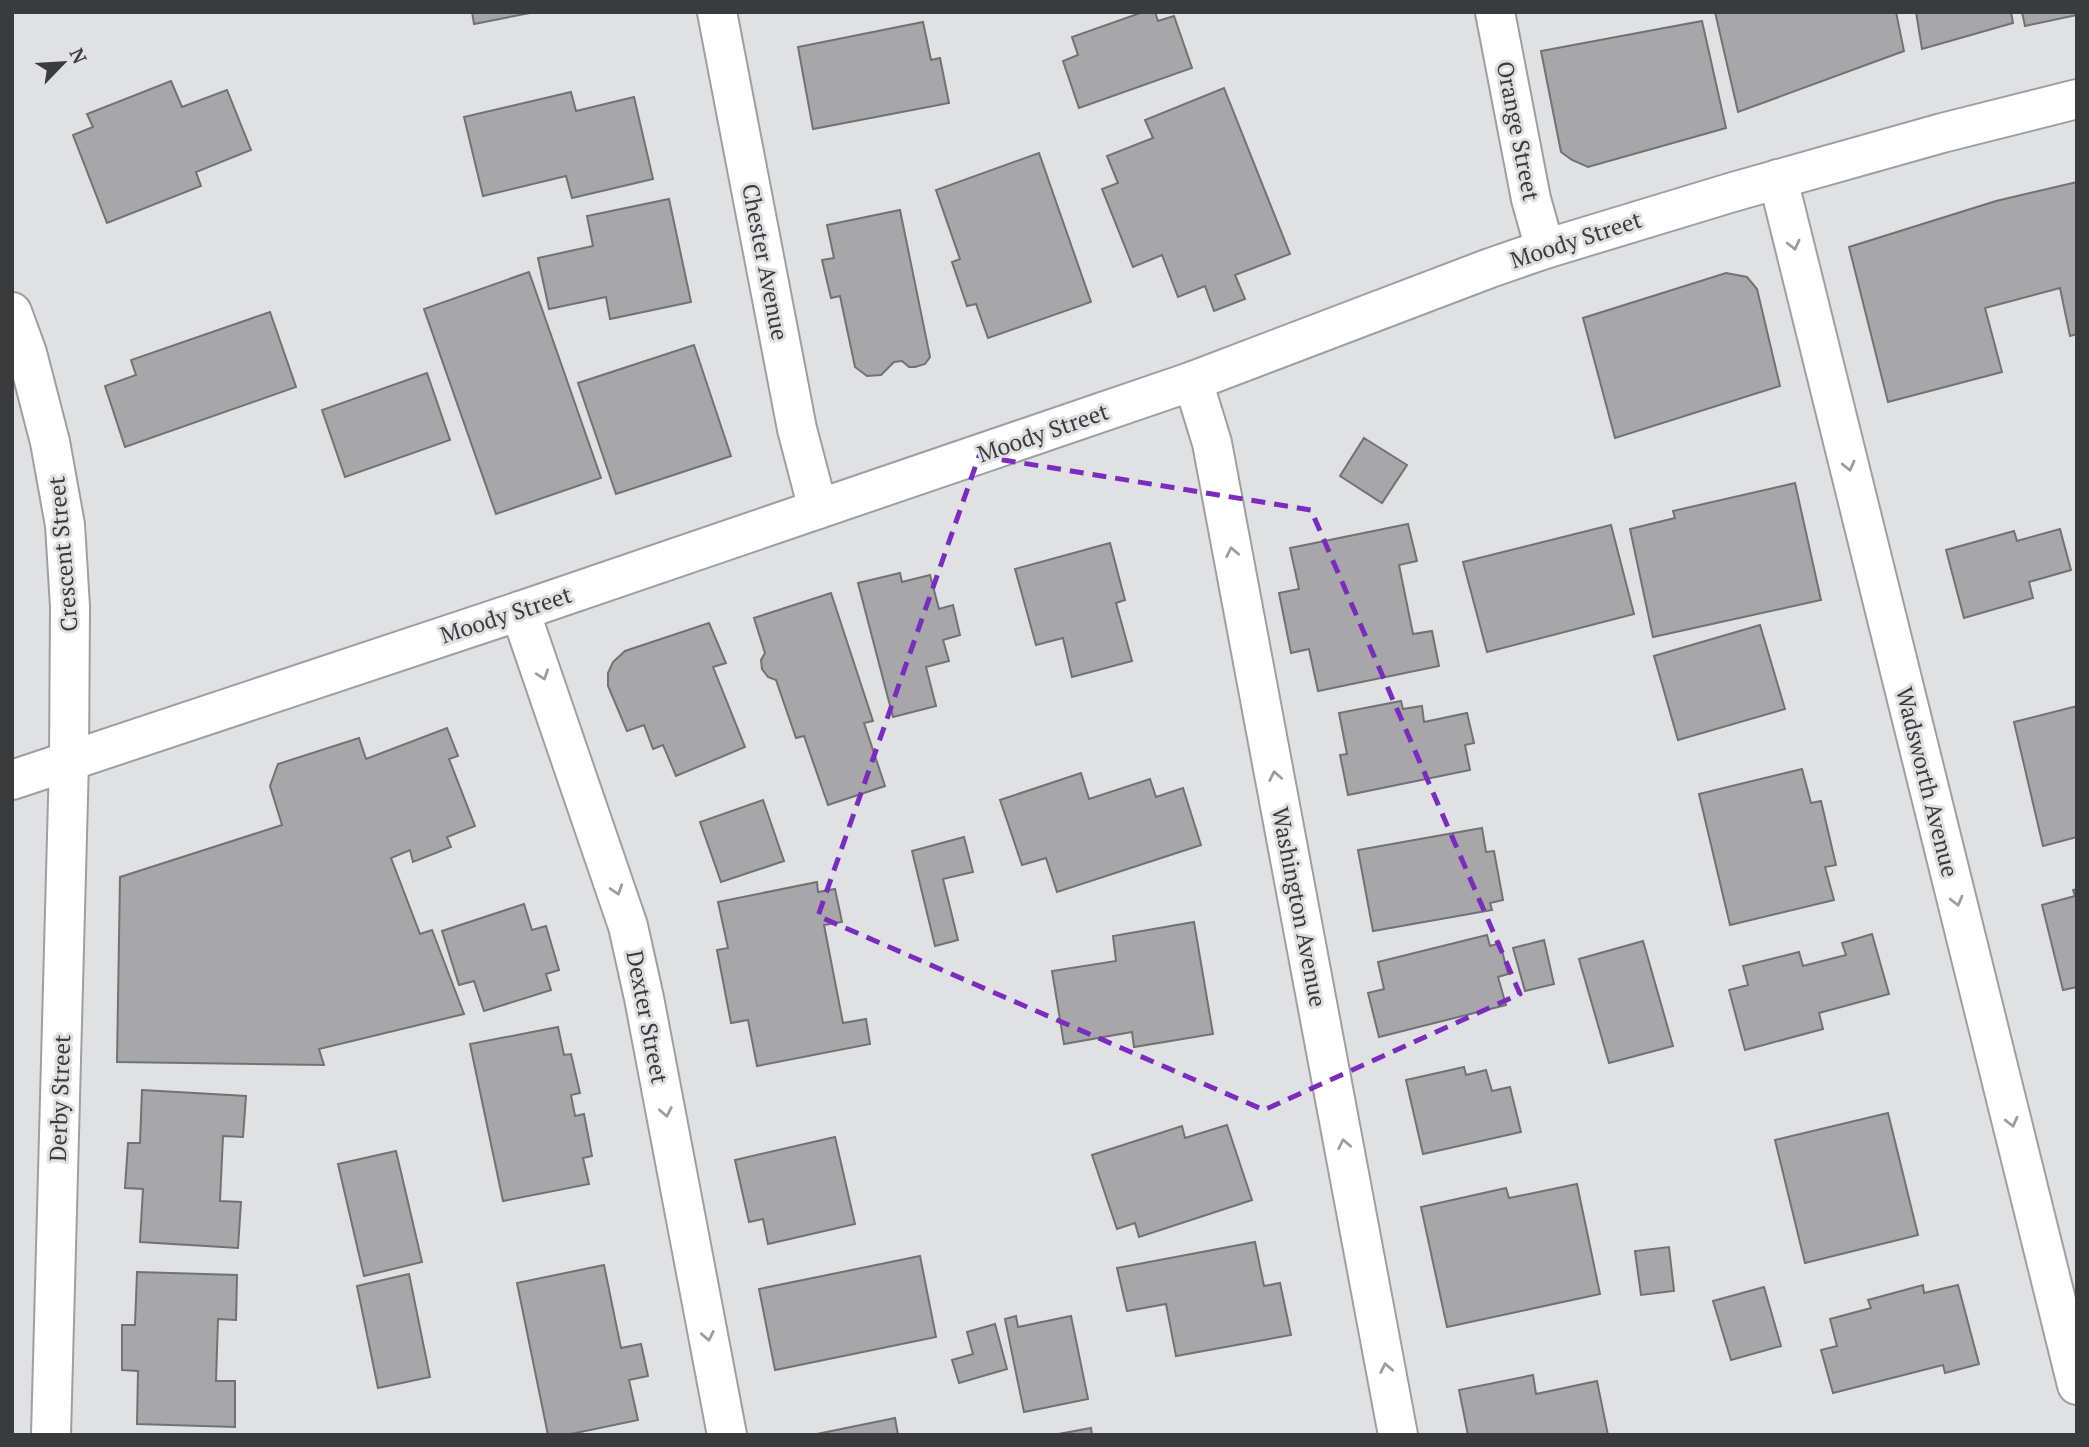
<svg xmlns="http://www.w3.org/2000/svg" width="2089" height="1447" font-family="'PT Serif',serif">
  <rect width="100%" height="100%" fill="#e0e1e3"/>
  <path fill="#a7a7a9" stroke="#727173" stroke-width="2" d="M 472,12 L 535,12 L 474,24 Z
    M 1143,12 L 1155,12 L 1158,21 L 1174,16 L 1192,68 L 1079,108 L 1063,61 L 1078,55 L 1072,37 Z
    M 1715,12 L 1896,12 L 1904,51 L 1738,112 Z
    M 1916,12 L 2011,12 L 2013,23 L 1922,49 Z
    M 2022,12 L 2077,12 L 2077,15 L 2025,26 Z
    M 1702,21 L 1726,128 L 1588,167 L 1572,160 L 1561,152 L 1541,51 Z
    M 923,22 L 931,60 L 940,58 L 949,103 L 813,129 L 798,47 Z
    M 171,81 L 182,107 L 227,90 L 251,150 L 196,172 L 201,186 L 107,223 L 73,135 L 93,127 L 87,114 Z
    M 1224,88 L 1290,254 L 1235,275 L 1245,299 L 1214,311 L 1205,286 L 1178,297 L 1162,255 L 1133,267 L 1102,189 L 1118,183 L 1107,156 L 1153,138 L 1145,120 Z
    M 571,92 L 576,111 L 634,97 L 653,179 L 572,198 L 566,176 L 483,196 L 464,117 Z
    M 1039,153 L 1091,302 L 988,338 L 976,304 L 967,306 L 952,262 L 960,259 L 936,190 Z
    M 2077,182 L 2077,334 L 2070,336 L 2060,288 L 1985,308 L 2002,372 L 1888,402 L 1849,247 L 1996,201 Z
    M 669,199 L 691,302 L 610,319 L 606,297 L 549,309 L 538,258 L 593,246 L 587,216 Z
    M 900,210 L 930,357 L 925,364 L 915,367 L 909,367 L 902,361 L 894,362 L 881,375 L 867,376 L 855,367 L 840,296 L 831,298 L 822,260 L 834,258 L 827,225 Z
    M 529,272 L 601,478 L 496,514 L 424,309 Z
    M 1726,273 L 1747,277 L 1757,289 L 1780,386 L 1615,438 L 1583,318 Z
    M 270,312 L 296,387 L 125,447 L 105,386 L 136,375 L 131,360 Z
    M 694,345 L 731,456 L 616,494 L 578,383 Z
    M 427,373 L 450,440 L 345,477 L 322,410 Z
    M 1364,438 L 1407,465 L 1382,503 L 1340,476 Z
    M 1795,483 L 1821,600 L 1653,637 L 1630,529 L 1675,518 L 1673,511 Z
    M 1408,524 L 1417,561 L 1399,565 L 1413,634 L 1432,631 L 1439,666 L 1318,691 L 1309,649 L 1291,653 L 1279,593 L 1299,589 L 1290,548 Z
    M 1611,525 L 1634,614 L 1487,652 L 1463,562 Z
    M 2060,529 L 2071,570 L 2029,582 L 2033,598 L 1964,618 L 1946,550 L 2014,531 L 2017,541 Z
    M 1110,543 L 1125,600 L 1116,603 L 1132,661 L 1072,677 L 1063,638 L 1036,645 L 1015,569 Z
    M 900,573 L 902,582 L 930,575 L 939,609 L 953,605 L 960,635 L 943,640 L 949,661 L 926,667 L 936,706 L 893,717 L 858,583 Z
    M 831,593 L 873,721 L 864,723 L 885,786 L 828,805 L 804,736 L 796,738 L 776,680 L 768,677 L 762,669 L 761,660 L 765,653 L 754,618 Z
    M 709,623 L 726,663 L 713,667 L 745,747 L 676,776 L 663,745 L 653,749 L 644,725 L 627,731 L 608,686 L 608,673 L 613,662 L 625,651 Z
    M 1760,625 L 1785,709 L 1678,740 L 1654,656 Z
    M 1401,701 L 1403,709 L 1422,706 L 1424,722 L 1467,713 L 1474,743 L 1465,745 L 1470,770 L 1348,795 L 1340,755 L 1347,754 L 1339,713 Z
    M 2077,706 L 2077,837 L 2043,846 L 2014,722 Z
    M 447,728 L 458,756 L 449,759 L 475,826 L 447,837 L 451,847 L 413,862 L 410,850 L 391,858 L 420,934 L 432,930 L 464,1014 L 319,1049 L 324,1065 L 117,1062 L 120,877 L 282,825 L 270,786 L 278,764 L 359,738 L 366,759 Z
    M 1802,769 L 1811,803 L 1821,801 L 1836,865 L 1825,867 L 1834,900 L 1730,925 L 1699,794 Z
    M 1081,773 L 1089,799 L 1150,779 L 1156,797 L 1183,788 L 1201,845 L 1057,892 L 1046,858 L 1022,865 L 1000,800 Z
    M 763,800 L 784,861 L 721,882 L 700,822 Z
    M 1482,828 L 1486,852 L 1494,851 L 1503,900 L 1490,903 L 1492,910 L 1373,931 L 1358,850 Z
    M 964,837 L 973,872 L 943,879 L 958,940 L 935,946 L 912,851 Z
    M 817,882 L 818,892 L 835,889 L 842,922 L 824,925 L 843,1023 L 866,1019 L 870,1044 L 757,1066 L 748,1020 L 731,1023 L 717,950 L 728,948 L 718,902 Z
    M 2077,889 L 2077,987 L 2063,990 L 2042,905 L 2075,896 L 2073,890 Z
    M 524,904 L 532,930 L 546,926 L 559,970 L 546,974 L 551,990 L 484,1011 L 474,981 L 459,985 L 442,931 Z
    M 1194,922 L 1213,1034 L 1134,1047 L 1132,1032 L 1064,1044 L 1052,971 L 1116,961 L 1113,936 Z
    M 1872,934 L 1889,994 L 1819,1013 L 1823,1029 L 1745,1050 L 1729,990 L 1748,985 L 1743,966 L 1799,952 L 1803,966 L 1846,955 L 1842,943 Z
    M 1487,935 L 1490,946 L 1500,943 L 1508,974 L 1498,977 L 1506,1005 L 1379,1037 L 1368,993 L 1384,989 L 1378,962 Z
    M 1544,940 L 1554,984 L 1525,991 L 1513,948 Z
    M 1643,941 L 1673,1046 L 1609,1063 L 1579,959 Z
    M 558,1027 L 564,1055 L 571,1054 L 580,1093 L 571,1095 L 575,1116 L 584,1114 L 592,1156 L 583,1158 L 589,1184 L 503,1201 L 470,1044 Z
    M 1464,1067 L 1466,1075 L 1486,1070 L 1492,1091 L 1510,1087 L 1521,1132 L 1423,1154 L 1406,1080 Z
    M 142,1090 L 246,1096 L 243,1137 L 223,1136 L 220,1201 L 241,1202 L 238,1248 L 140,1242 L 143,1189 L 125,1188 L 128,1143 L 140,1143 Z
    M 1888,1113 L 1918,1235 L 1805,1263 L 1775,1140 Z
    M 1227,1125 L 1252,1200 L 1139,1237 L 1135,1223 L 1117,1229 L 1092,1155 L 1182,1126 L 1185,1138 Z
    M 835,1137 L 855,1224 L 768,1244 L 763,1219 L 749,1222 L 735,1160 Z
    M 396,1151 L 422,1262 L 364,1276 L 338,1164 Z
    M 1577,1184 L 1600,1294 L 1447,1327 L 1421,1207 L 1506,1188 L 1509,1198 Z
    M 1255,1242 L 1264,1286 L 1280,1283 L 1291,1335 L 1176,1356 L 1166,1304 L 1127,1311 L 1117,1268 Z
    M 1669,1247 L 1674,1291 L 1641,1295 L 1635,1251 Z
    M 920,1256 L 936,1337 L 775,1370 L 759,1289 Z
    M 604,1265 L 621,1348 L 641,1344 L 648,1376 L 629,1380 L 638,1420 L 566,1435 L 548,1435 L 517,1283 Z
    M 137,1272 L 237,1275 L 236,1320 L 218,1319 L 216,1381 L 235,1381 L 235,1427 L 137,1424 L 138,1371 L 122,1370 L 122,1325 L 135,1325 Z
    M 409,1274 L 430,1377 L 378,1388 L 357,1286 Z
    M 1923,1285 L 1924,1293 L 1958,1285 L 1979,1364 L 1945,1373 L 1943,1365 L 1833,1393 L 1821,1350 L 1837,1346 L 1830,1319 L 1871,1308 L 1868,1300 Z
    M 1764,1287 L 1781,1346 L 1731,1360 L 1713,1301 Z
    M 1016,1316 L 1018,1327 L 1071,1316 L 1088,1399 L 1024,1412 L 1005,1319 Z
    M 995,1324 L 1007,1369 L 959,1383 L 952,1360 L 973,1354 L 967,1332 Z
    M 1533,1375 L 1536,1394 L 1597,1381 L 1608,1435 L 1468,1435 L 1459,1390 Z
    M 895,1418 L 898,1435 L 812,1435 Z
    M 1091,1428 L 1092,1435 L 1053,1435 Z"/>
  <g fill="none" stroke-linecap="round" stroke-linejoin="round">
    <g stroke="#9e9fa1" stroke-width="42">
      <path id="minor" d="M 717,12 L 797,429 L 818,509
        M 1495,12 L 1531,199 L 1545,249
        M 1778,179 L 2077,1385
        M 1193,381 L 1212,443 L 1398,1435
        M 520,611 L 628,926 L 644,998 L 727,1435"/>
    </g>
    <g stroke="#9e9fa1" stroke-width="42">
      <path id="tertiary" d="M 12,312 L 27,353 L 50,442 L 65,525 L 70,607 L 69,761 L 51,1435"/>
    </g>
    <g stroke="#9e9fa1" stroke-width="42">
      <path id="primary" d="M 12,780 L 520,611 L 1193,381 L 1490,268 L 1545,249 L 1733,192 L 1942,133 L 2077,99"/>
    </g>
    <use href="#minor" stroke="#fff" stroke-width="38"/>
    <use href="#tertiary" stroke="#fff" stroke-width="38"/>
    <use href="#primary" stroke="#fff" stroke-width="38"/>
  </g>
  <defs><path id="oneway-chevron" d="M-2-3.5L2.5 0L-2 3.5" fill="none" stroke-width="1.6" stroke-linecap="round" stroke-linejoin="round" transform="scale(1.75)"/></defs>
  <g stroke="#9c9d9e">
    <use href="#oneway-chevron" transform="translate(1794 245) rotate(76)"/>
    <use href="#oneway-chevron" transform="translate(1849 466) rotate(76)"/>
    <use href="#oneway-chevron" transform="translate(1232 552) rotate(-101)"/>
    <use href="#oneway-chevron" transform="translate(543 675) rotate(71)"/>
    <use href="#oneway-chevron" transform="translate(1275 776) rotate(-101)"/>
    <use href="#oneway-chevron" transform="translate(617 890) rotate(72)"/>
    <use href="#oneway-chevron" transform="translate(1957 901) rotate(76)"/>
    <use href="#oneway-chevron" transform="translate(666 1112) rotate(79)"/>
    <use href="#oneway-chevron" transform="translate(2012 1122) rotate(76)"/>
    <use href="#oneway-chevron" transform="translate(1344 1144) rotate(-101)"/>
    <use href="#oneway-chevron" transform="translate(708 1336) rotate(79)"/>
    <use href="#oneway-chevron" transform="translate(1386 1368) rotate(-101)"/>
  </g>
  <path fill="none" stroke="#7b2cbf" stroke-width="5" stroke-dasharray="14 9" stroke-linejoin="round" d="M 979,456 L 1311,510 L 1520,994 L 1264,1110 L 818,916 Z"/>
  <g text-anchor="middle" stroke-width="6" stroke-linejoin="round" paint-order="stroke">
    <g font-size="23" fill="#3a3b3c" stroke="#e0e1e3">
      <text transform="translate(1518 131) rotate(79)" y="8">Orange Street</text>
      <text transform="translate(1576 240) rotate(-18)" y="8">Moody Street</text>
      <text transform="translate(765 262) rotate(79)" y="8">Chester Avenue</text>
      <text transform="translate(1043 433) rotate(-19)" y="8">Moody Street</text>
      <text transform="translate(63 554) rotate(-95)" y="8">Crescent Street</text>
      <text transform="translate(506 615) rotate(-18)" y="8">Moody Street</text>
      <text transform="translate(1927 782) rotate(76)" y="8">Wadsworth Avenue</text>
      <text transform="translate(1299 907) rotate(79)" y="8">Washington Avenue</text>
      <text transform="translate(647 1017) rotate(79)" y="8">Dexter Street</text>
      <text transform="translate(60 1098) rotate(-88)" y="8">Derby Street</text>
    </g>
  </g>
  <rect width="2089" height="1447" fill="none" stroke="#3a3b3c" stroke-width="28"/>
  <g transform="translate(63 63) rotate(65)" stroke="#e0e1e3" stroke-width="5" paint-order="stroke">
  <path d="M0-5L12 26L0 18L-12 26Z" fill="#3a3b3c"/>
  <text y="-10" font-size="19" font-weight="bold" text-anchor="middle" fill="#3a3b3c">N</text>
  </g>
</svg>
